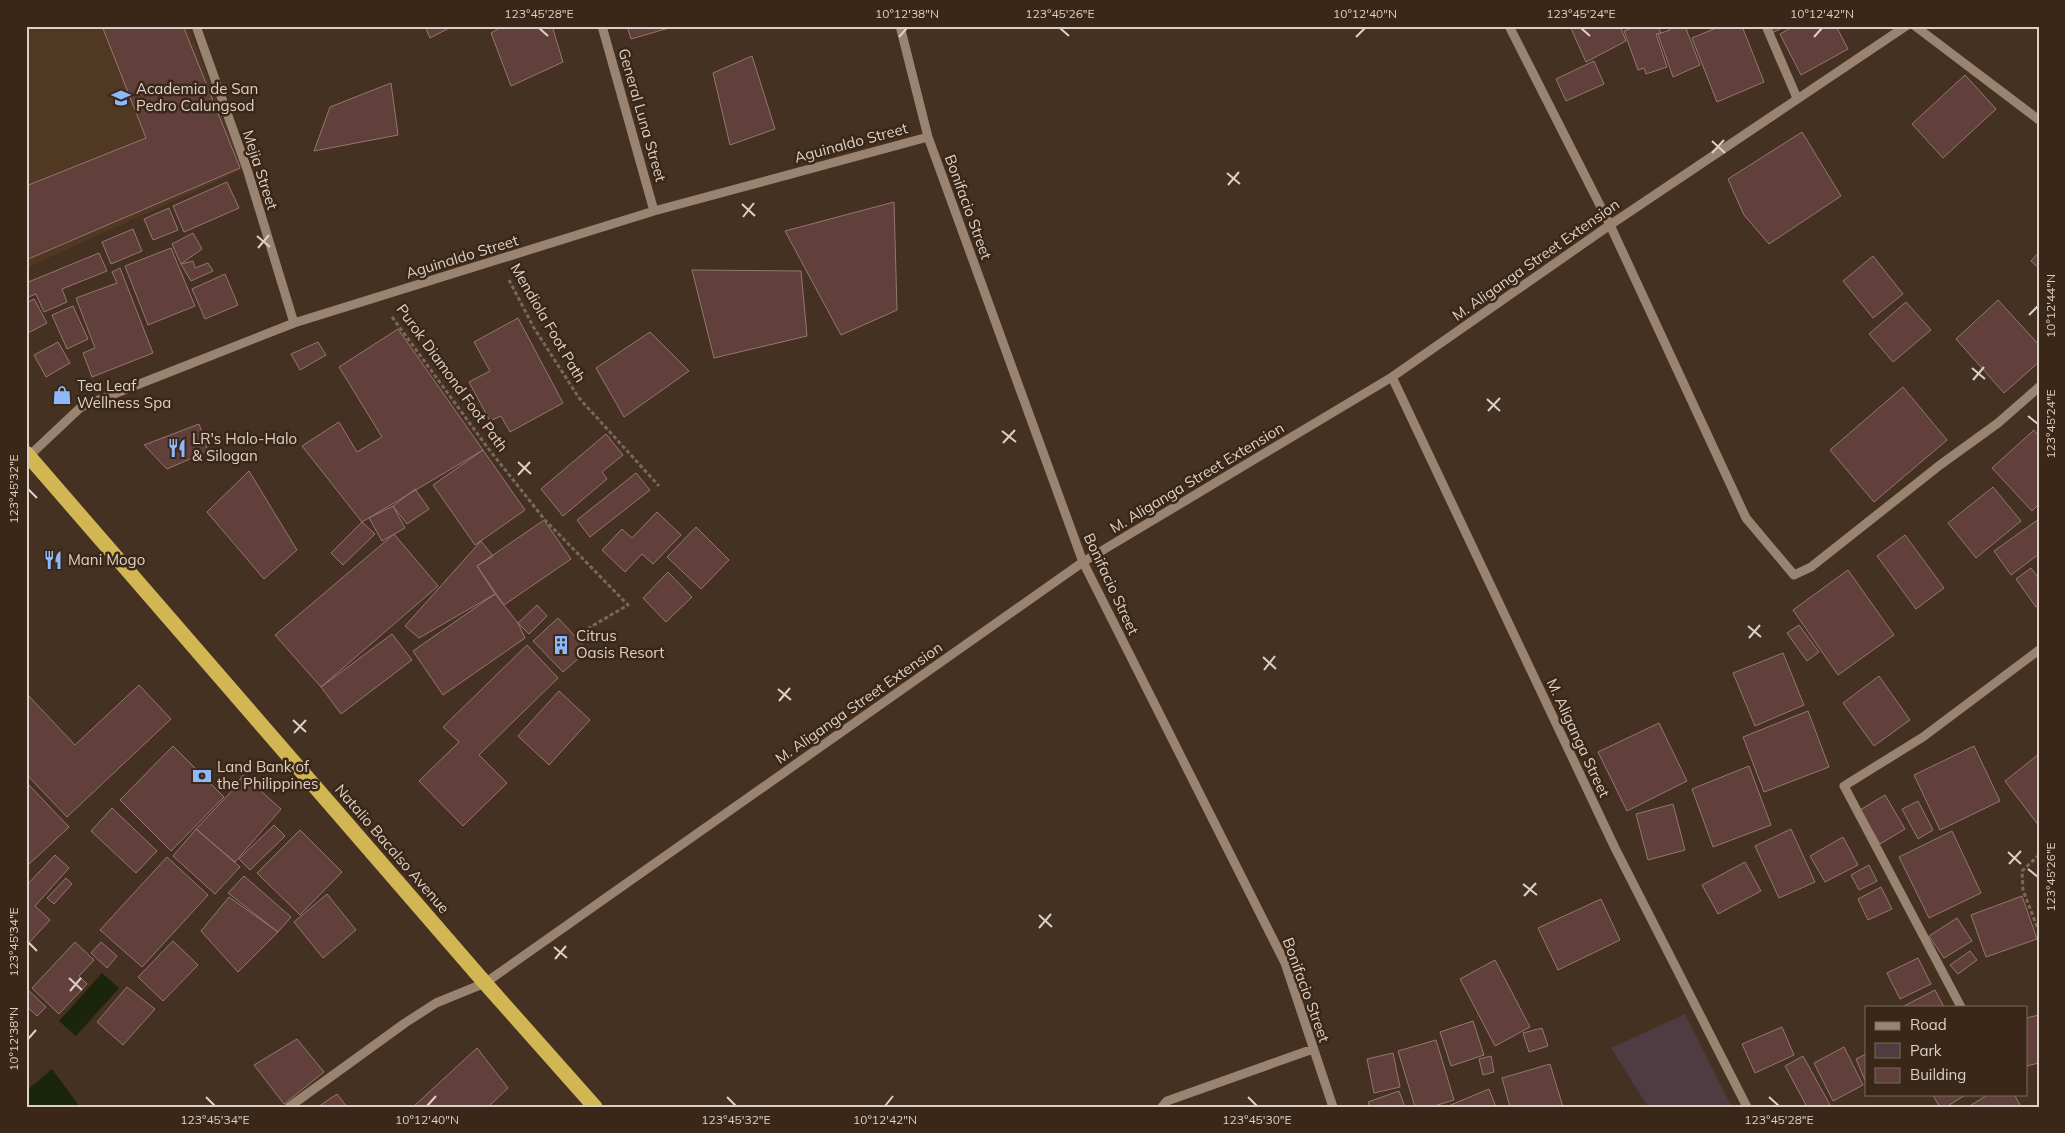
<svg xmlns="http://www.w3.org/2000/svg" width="2065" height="1133" font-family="Mulish,sans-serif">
  <rect width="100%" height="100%" fill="#453121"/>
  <path fill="#513823" d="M 26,26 L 188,26 L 244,169 L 26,268 Z"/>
  <path fill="#4f3b42" d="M 1685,1014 L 1732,1107 L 1648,1107 L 1611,1048 Z"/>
  <path fill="#1b2509" d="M 102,973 L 119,988 L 76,1036 L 59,1021 Z
    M 52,1069 L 80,1107 L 26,1107 L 26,1091 Z"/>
  <path fill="#613f3a" stroke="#957672" d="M 102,26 L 183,26 L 240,168 L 26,260 L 26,186 L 146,138 Z
    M 425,26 L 453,26 L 430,38 Z
    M 503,26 L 552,26 L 563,62 L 511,86 L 491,33 Z
    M 627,26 L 676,26 L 631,39 Z
    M 1570,26 L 1620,26 L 1626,41 L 1586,62 Z
    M 1637,26 L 1658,26 L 1661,33 L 1656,34 L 1667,67 L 1646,74 L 1644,68 L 1638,70 L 1624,31 Z
    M 1669,26 L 1685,26 L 1700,65 L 1673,77 L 1658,34 L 1670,30 Z
    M 1721,26 L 1742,26 L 1764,82 L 1717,102 L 1692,38 Z
    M 1769,26 L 1786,26 L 1772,33 Z
    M 1794,26 L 1836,26 L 1848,49 L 1801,75 L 1780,34 Z
    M 752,56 L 775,129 L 730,145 L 713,73 Z
    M 1594,61 L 1604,84 L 1566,101 L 1556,79 Z
    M 1965,75 L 1996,109 L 1943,158 L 1912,124 Z
    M 391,83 L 398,135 L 314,151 L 330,107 Z
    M 1802,132 L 1841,196 L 1769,244 L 1744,215 L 1728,179 Z
    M 227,182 L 239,208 L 184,232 L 173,206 Z
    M 894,202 L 897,310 L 841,335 L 785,231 Z
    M 169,208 L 178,230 L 153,240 L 144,219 Z
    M 133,229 L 142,251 L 111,264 L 102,242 Z
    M 193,233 L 202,249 L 181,264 L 172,244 Z
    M 171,248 L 195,306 L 148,325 L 125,266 Z
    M 2039,252 L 2039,268 L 2031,261 Z
    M 99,253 L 107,271 L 62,289 L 67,302 L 44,312 L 36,294 L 26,298 L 26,283 Z
    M 1873,256 L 1903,294 L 1873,318 L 1843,281 Z
    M 193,261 L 195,268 L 208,263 L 213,271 L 191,281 L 181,264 Z
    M 120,268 L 153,353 L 92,377 L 83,353 L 95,348 L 76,298 L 117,283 L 112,272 Z
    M 692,270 L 801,271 L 807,336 L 714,358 Z
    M 225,274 L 238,305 L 205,319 L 192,289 Z
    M 34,299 L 47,323 L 26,334 L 26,303 Z
    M 1998,300 L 2039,345 L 2039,362 L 2004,393 L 1956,339 Z
    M 1906,302 L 1931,330 L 1893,362 L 1869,334 Z
    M 73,306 L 88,339 L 67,349 L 52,315 Z
    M 518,318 L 563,403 L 510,432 L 501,416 L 490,421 L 469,382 L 490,371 L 474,342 Z
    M 398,329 L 483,450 L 362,522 L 302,446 L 339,422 L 357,452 L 382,437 L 339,367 Z
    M 650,332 L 689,371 L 624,417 L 596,368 Z
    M 58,342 L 70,363 L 46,377 L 34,355 Z
    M 318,342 L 326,355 L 300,370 L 291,354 Z
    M 1903,387 L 1947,440 L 1874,502 L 1830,450 Z
    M 199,424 L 208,451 L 167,469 L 144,445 Z
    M 2034,430 L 2039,436 L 2039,504 L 2032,511 L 1992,468 Z
    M 606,434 L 623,455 L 602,472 L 607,479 L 563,516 L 541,489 Z
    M 483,450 L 525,510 L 475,545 L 433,485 Z
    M 249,471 L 297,550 L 264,579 L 207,512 Z
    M 636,473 L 650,490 L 590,537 L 577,520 Z
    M 1993,487 L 2021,521 L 1976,558 L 1948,523 Z
    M 415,489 L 429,509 L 407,524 L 393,506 Z
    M 393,506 L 405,528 L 382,541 L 369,518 Z
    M 657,512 L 681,535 L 653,564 L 642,554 L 625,572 L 602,550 L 622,529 L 632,538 Z
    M 2039,519 L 2039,554 L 2011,575 L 1994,551 Z
    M 544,520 L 571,559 L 504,605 L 477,566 Z
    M 362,522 L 375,534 L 343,565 L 331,553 Z
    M 696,527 L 729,560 L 701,589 L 667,557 Z
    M 394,534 L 438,586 L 321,687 L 275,635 Z
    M 1905,535 L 1944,588 L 1916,609 L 1877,556 Z
    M 481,541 L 493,556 L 477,566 L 495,594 L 419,638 L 405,626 Z
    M 2031,568 L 2039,579 L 2039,605 L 2036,607 L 2016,579 Z
    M 1848,570 L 1894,635 L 1838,675 L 1793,610 Z
    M 668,572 L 692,597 L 666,622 L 643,598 Z
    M 495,594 L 518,623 L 525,638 L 443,695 L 413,651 Z
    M 537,605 L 547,616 L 529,634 L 518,623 Z
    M 558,618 L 588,650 L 563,672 L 533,641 Z
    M 1799,625 L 1819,652 L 1807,661 L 1787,633 Z
    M 392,634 L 412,660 L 341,714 L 321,687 Z
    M 527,645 L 558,678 L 479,755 L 507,783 L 463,826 L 419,781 L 459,742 L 443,727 Z
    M 1783,653 L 1804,705 L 1755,726 L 1733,673 Z
    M 1879,676 L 1910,720 L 1874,746 L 1843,703 Z
    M 139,685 L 171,719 L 67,817 L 26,774 L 26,693 L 75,745 Z
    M 559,691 L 590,720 L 549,765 L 518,736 Z
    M 1808,711 L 1829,767 L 1764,792 L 1743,737 Z
    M 1659,723 L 1687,781 L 1627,811 L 1598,752 Z
    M 173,746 L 224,797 L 171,851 L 120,800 Z
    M 1974,746 L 2000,801 L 1940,830 L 1914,775 Z
    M 2039,754 L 2039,826 L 2005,781 Z
    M 1749,766 L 1771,825 L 1713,847 L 1692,789 Z
    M 243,775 L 281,809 L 235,862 L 196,829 L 230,793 Z
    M 28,784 L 69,827 L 26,867 L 26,785 Z
    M 1885,795 L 1905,829 L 1880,844 L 1860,810 Z
    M 1918,801 L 1933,830 L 1918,839 L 1902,809 Z
    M 1673,804 L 1685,850 L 1648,860 L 1636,814 Z
    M 112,808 L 157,851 L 136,873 L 91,831 Z
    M 274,825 L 285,836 L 250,870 L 239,859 Z
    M 196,829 L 240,867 L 215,894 L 173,856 Z
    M 1791,829 L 1815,882 L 1779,898 L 1755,846 Z
    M 300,830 L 342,872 L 300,915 L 257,873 Z
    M 1952,831 L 1981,893 L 1929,918 L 1899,857 Z
    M 1843,837 L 1858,865 L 1825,882 L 1810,856 Z
    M 55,855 L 69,868 L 35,906 L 50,920 L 26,946 L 26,886 Z
    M 167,857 L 208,895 L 142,967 L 100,930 Z
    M 1745,862 L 1761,891 L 1718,914 L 1702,885 Z
    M 1869,865 L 1877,881 L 1859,890 L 1851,875 Z
    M 244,876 L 291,917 L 278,932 L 228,893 Z
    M 66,878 L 72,884 L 54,904 L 47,898 Z
    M 1881,887 L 1892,909 L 1868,920 L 1858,899 Z
    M 327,894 L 356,930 L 323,958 L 294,922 Z
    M 2022,896 L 2037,939 L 1986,957 L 1971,915 Z
    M 229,897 L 278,932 L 238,972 L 201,931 Z
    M 1601,899 L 1620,940 L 1558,970 L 1538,928 Z
    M 1957,918 L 1972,941 L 1944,958 L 1929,936 Z
    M 173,941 L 198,965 L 163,1001 L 138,977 Z
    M 75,942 L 94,960 L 79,976 L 87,984 L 59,1014 L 32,988 Z
    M 101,942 L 117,956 L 107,968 L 91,953 Z
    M 1970,951 L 1977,960 L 1958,974 L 1950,965 Z
    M 1918,958 L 1931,984 L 1900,999 L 1887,973 Z
    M 1495,960 L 1530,1027 L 1495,1046 L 1460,979 Z
    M 127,987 L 155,1009 L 123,1045 L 97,1022 Z
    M 26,988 L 46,1007 L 37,1016 L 26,1006 Z
    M 1935,990 L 1944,1007 L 1902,1007 Z
    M 2039,1015 L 2039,1063 L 2026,1066 L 2026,1018 Z
    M 1473,1021 L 1484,1055 L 1451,1066 L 1440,1032 Z
    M 1782,1027 L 1794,1055 L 1755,1073 L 1742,1044 Z
    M 1542,1028 L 1548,1046 L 1529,1052 L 1523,1033 Z
    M 297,1039 L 324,1072 L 284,1104 L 254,1065 Z
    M 1436,1040 L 1454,1100 L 1431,1107 L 1415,1107 L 1398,1051 Z
    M 1844,1047 L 1863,1085 L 1833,1101 L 1814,1063 Z
    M 477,1048 L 508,1088 L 488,1107 L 413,1107 Z
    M 1393,1053 L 1400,1087 L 1374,1093 L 1367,1059 Z
    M 1866,1054 L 1866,1083 L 1856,1059 Z
    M 1491,1056 L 1494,1072 L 1483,1075 L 1479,1059 Z
    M 1803,1056 L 1830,1105 L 1827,1107 L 1807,1107 L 1785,1066 Z
    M 1550,1064 L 1563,1107 L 1510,1107 L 1502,1078 Z
    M 1489,1089 L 1496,1107 L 1446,1107 Z
    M 1399,1091 L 1405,1107 L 1370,1107 L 1368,1102 Z
    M 337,1094 L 347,1107 L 318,1107 Z
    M 1932,1094 L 1967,1094 L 1946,1107 L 1940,1107 Z
    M 1989,1094 L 2014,1094 L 2021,1107 L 1968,1107 Z"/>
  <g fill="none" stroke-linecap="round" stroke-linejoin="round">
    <path stroke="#79685a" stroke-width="3" stroke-dasharray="4 2.5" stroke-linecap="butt" d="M 509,280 L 534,328 L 579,398 L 659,486
      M 392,317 L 487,447 L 545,520 L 628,605 L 575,636
      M 2039,855 L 2022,871 L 2023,890 L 2039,932"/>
    <path stroke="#9a8370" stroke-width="9" d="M 196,26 L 247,169 L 294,323
      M 602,26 L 654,211
      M 900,26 L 928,137 L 1083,562 L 1285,963 L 1333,1107
      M 1509,26 L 1610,225 L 1746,518 L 1794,575 L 1811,567 L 1940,465 L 1998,423 L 2039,387
      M 1766,26 L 1797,98
      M 1915,26 L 2039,120
      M 1392,377 L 1615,848 L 1747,1107
      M 29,456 L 81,407 L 294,323 L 654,211 L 928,137
      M 1961,1007 L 1844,786 L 1923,737 L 2039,650
      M 289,1107 L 405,1023 L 436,1003 L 485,983 L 1083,562 L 1392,377 L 1610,225 L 1906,26
      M 1162,1107 L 1167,1101 L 1313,1049"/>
    <path stroke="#d1b653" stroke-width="15" d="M 26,453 L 485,983 L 595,1107"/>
  </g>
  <path fill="none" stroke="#ddd0c6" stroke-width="2" d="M 539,28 L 548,36M 1060,28 L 1069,36M 1581,28 L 1590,36M 899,37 L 907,28M 1356,37 L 1365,28M 1814,37 L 1822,28M 1712,141 L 1725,153M 1712,153 L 1724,140M 1227,173 L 1240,184M 1228,185 L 1239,172M 742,204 L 755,216M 743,217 L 754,203M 257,236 L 270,247M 258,248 L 269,235M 2029,315 L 2038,306M 1972,368 L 1985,379M 1973,380 L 1984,367M 1487,399 L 1500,411M 1488,411 L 1500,398M 2028,416 L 2038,424M 1002,431 L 1016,442M 1003,443 L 1015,430M 518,462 L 531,474M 518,475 L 530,462M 28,489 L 37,498M 1748,626 L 1761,637M 1749,638 L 1760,625M 1263,657 L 1276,669M 1264,670 L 1275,656M 778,689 L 791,700M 779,701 L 790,688M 293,720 L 306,732M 294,733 L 306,720M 2008,852 L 2021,864M 2009,864 L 2021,851M 2028,869 L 2038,877M 1523,884 L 1537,895M 1524,896 L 1536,883M 1039,915 L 1052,927M 1039,928 L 1051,914M 28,942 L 37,951M 554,947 L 567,958M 555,959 L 566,946M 69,978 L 82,990M 70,991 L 81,978M 28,1039 L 36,1030M 206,1097 L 215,1106M 727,1097 L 736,1106M 1248,1097 L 1257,1106M 1769,1097 L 1779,1106M 427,1106 L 436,1096M 885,1106 L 893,1096"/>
  <defs>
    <g id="school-bare" transform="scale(1.5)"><path d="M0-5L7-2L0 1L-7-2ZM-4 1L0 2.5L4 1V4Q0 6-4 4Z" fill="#8db9fc" stroke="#3a2717" stroke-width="2.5" paint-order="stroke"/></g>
    <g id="shop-bare" transform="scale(1.5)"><path d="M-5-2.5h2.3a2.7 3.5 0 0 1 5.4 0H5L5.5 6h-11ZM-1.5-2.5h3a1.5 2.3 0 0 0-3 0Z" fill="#8db9fc" stroke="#3a2717" stroke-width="2.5" paint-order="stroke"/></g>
    <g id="restaurant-bare" transform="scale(1.5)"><path d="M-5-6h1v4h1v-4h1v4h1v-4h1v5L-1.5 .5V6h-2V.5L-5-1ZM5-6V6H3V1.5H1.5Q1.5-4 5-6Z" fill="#8db9fc" stroke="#3a2717" stroke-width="2.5" paint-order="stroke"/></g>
    <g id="building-bare" transform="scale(1.5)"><path d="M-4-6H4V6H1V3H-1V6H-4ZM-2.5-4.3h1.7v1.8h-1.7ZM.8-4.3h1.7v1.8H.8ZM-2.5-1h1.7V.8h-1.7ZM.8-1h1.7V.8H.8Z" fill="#8db9fc" stroke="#3a2717" stroke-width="2.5" paint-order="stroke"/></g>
    <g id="bank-bare" transform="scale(1.5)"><path d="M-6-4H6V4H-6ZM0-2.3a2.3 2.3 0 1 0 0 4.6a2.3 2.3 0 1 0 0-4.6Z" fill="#8db9fc" stroke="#3a2717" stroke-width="2.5" paint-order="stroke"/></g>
  </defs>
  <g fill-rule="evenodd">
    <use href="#school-bare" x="121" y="98"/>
    <use href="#shop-bare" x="62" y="395"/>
    <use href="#restaurant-bare" x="177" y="448"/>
    <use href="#restaurant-bare" x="53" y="560"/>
    <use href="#building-bare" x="561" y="645"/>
    <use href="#bank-bare" x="202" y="776"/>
  </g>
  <g text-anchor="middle" stroke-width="5" stroke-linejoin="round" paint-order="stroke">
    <g font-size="15" fill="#ddd0c6" stroke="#3a2717" text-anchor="start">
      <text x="136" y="94">Academia de San<tspan x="136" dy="17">Pedro Calungsod</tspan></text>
      <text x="77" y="391">Tea Leaf<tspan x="77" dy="17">Wellness Spa</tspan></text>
      <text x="192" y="444">LR's Halo-Halo<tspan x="192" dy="17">&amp; Silogan</tspan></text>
      <text x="68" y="565">Mani Mogo</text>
      <text x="576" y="641">Citrus<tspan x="576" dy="17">Oasis Resort</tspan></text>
      <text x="217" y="772">Land Bank of<tspan x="217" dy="17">the Philippines</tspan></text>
    </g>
    <g font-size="15" fill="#ddd0c6" stroke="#3a2717">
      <text transform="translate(642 115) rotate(74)" y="5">General Luna Street</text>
      <text transform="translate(851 143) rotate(-15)" y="5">Aguinaldo Street</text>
      <text transform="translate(260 170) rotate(72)" y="5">Mejia Street</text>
      <text transform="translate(968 207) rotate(70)" y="5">Bonifacio Street</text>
      <text transform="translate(462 257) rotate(-17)" y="5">Aguinaldo Street</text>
      <text transform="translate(1536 260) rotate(-35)" y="5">M. Aliganga Street Extension</text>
      <text transform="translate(548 323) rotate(60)" y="5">Mendiola Foot Path</text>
      <text transform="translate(452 378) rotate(54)" y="5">Purok Diamond Foot Path</text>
      <text transform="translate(1197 478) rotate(-31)" y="5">M. Aliganga Street Extension</text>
      <text transform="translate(1111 584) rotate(65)" y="5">Bonifacio Street</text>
      <text transform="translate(859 703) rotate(-35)" y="5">M. Aliganga Street Extension</text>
      <text transform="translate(1578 738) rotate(65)" y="5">M. Aliganga Street</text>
      <text transform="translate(392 849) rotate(49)" y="5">Natalio Bacalso Avenue</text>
      <text transform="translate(1306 990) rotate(70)" y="5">Bonifacio Street</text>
    </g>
  </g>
  <rect width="2065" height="1133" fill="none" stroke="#3a2717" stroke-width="55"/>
  <rect x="1865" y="1006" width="162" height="90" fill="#3a2717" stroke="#7b6b5d"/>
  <rect x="1875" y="1022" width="25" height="8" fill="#9a8370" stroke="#7b6b5d"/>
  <text x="1910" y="1030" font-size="15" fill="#ddd0c6">Road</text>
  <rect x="1875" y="1043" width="25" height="15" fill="#4f3b42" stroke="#7b6b5d"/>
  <text x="1910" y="1056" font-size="15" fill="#ddd0c6">Park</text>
  <rect x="1875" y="1068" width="25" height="15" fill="#613f3a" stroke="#7b6b5d"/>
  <text x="1910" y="1080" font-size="15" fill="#ddd0c6">Building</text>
  <rect x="28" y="28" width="2010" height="1078" fill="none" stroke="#ddd0c6" stroke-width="2"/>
  <g font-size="12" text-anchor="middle" fill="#ddd0c6">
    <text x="539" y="18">123°45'28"E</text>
    <text x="907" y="18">10°12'38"N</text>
    <text x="1060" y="18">123°45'26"E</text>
    <text x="1365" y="18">10°12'40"N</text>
    <text x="1581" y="18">123°45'24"E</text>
    <text x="1822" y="18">10°12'42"N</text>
    <text transform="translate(2051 306) rotate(-90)" y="4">10°12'44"N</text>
    <text transform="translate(2051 424) rotate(-90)" y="4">123°45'24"E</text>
    <text transform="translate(14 489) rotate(-90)" y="4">123°45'32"E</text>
    <text transform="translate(2051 877) rotate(-90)" y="4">123°45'26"E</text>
    <text transform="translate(14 942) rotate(-90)" y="4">123°45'34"E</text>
    <text transform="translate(14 1039) rotate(-90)" y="4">10°12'38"N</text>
    <text x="215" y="1124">123°45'34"E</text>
    <text x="427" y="1124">10°12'40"N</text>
    <text x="736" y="1124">123°45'32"E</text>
    <text x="885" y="1124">10°12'42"N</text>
    <text x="1257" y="1124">123°45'30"E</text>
    <text x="1779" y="1124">123°45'28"E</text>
  </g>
</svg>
